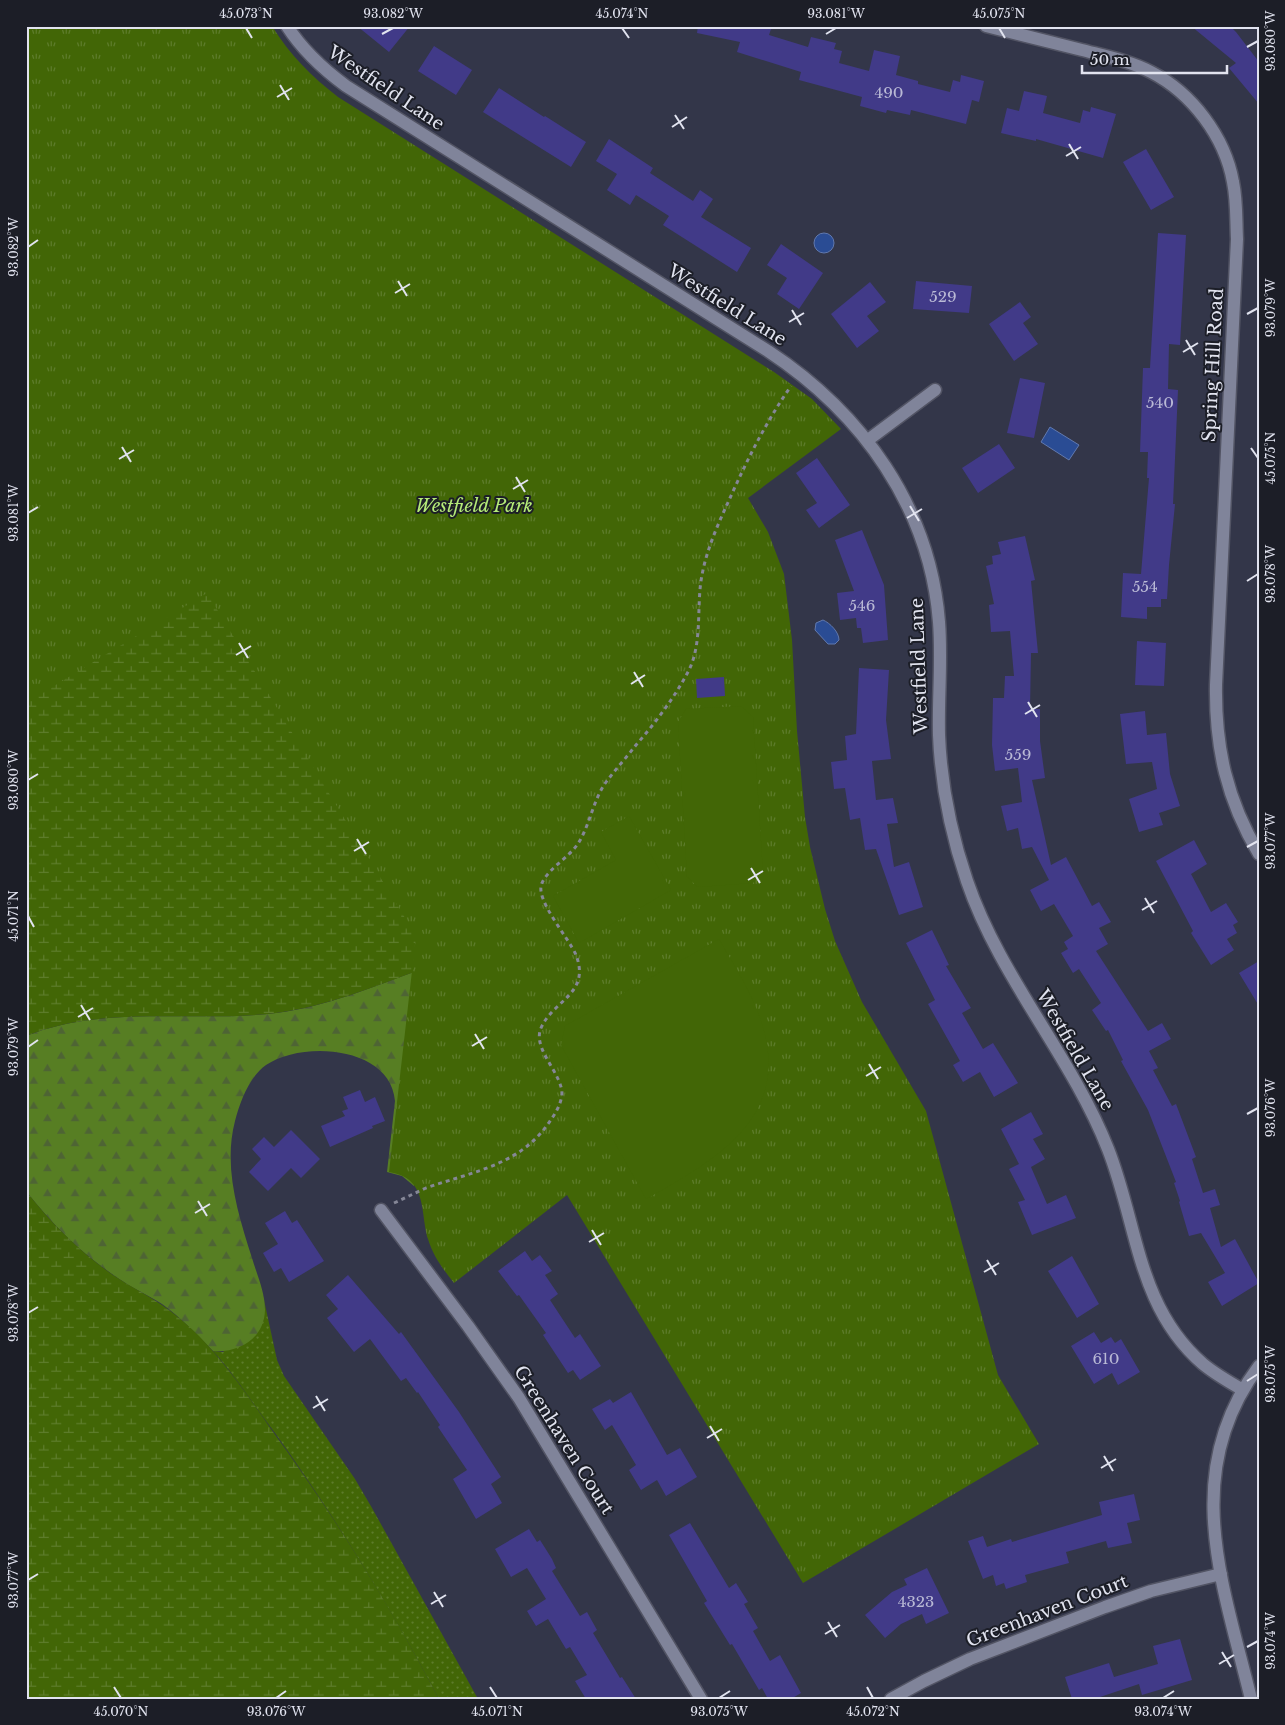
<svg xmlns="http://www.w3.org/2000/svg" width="1285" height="1725" font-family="'Libre Baskerville',serif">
  <defs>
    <pattern id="grass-dots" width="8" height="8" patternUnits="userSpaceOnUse" patternTransform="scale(1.25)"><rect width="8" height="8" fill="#426606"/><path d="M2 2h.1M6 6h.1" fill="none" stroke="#5d7c2b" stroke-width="1.8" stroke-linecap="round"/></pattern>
    <pattern id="forest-firs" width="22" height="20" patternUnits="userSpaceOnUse" patternTransform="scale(1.25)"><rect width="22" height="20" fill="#577e23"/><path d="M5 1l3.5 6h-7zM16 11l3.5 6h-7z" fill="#4e6434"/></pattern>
    <pattern id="wetland-marsh" width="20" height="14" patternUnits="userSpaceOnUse" patternTransform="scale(1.25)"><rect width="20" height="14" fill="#426606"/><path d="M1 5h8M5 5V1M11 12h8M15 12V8" fill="none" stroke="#5d7c2b"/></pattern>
    <pattern id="park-tufts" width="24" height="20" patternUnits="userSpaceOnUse" patternTransform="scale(1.25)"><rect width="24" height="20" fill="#426606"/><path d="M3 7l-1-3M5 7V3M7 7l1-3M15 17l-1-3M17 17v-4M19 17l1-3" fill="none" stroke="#5d7c2b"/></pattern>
  </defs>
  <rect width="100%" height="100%" fill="#333649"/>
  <path fill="url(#grass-dots)" d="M 264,1300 L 277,1360 L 284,1376 L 355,1479 L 372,1508 L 478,1699 L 439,1699 C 391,1608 335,1517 275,1433 C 255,1407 235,1375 213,1351 L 223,1352 L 265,1311 Z"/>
  <path fill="url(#forest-firs)" d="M 422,969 L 414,1186 L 402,1176 L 387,1172 L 395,1101 C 391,1046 302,1040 266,1065 C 249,1077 240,1102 235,1121 C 223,1167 238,1214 252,1258 C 257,1275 265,1292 265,1310 C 264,1339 239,1353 213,1351 C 197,1334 181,1318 162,1304 C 146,1294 128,1286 112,1274 C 79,1251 51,1223 26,1191 L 26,1036 C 105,1004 194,1023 276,1013 C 326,1007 375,986 422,969 Z"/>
  <path fill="url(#wetland-marsh)" d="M 26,26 L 322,126 L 422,969 C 373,987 328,1006 276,1013 C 194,1023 105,1004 26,1036 Z
    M 26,1191 C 51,1223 80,1252 113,1275 C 129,1286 146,1294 162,1305 C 175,1314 188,1325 199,1336 C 226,1364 249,1397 271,1429 C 333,1514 390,1605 439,1699 L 26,1699 Z"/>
  <path fill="url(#park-tufts)" d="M 26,26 L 272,26 C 290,55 311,76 338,97 L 774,372 L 812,399 L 841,429 L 748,498 L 768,532 L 784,574 L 792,640 L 797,731 L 805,817 L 810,847 L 825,909 L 835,941 L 862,1002 L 926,1111 L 998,1375 L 1039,1444 L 803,1583 L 567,1195 L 454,1283 C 443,1269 433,1256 428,1239 C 420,1212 428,1178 389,1172 L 416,936 L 207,593 L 26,703 Z"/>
  <path fill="#426606" d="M 741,706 L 753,717 L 763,872 L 753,883 L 698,887 L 687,877 L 678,722 L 686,709 Z
    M 629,816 L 671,890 L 579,943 L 553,896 L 616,860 L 601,832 Z
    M 719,939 C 732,962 747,985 757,1010 C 798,1112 723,1156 646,1199 L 561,1045 L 565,1026 Z"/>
  <path fill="#2a4c94" stroke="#6179af" d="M814 243a10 10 0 1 1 20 0a10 10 0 1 1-20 0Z
    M 1050,427 L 1079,445 L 1069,460 L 1041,442 Z
    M 823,620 C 830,623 839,632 839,640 L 835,644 L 828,644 L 815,630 L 816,623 Z"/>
  <path fill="#413a88" d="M 357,26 L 410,26 L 389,52 Z
    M 698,26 L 772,26 L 769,35 L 808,47 L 811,37 L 836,43 L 834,49 L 842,51 L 839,63 L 869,71 L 874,50 L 900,56 L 896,75 L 918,81 L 918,84 L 950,92 L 953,80 L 960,82 L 961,75 L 984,81 L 979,102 L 972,100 L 966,124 L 911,110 L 910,115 L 887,110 L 886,113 L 860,106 L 862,97 L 799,80 L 801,72 L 737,52 L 740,42 L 697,33 Z
    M 1191,26 L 1230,26 L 1236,32 L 1259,62 L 1259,104 L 1229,68 L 1236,63 Z
    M 434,46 L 472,70 L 456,95 L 418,71 Z
    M 499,88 L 544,117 L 545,116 L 586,142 L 571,167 L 483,112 Z
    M 1024,91 L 1047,96 L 1043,113 L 1080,123 L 1083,110 L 1090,112 L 1091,107 L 1116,114 L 1103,158 L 1036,139 L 1036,141 L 1001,133 L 1007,108 L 1019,111 Z
    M 609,139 L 653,168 L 650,173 L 693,201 L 700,190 L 713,199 L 701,217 L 751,248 L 737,272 L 663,225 L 669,216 L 636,195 L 630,205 L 607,190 L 617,174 L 596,161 Z
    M 1146,149 L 1174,197 L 1151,210 L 1123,162 Z
    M 1158,233 L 1186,235 L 1180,345 L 1169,344 L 1168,389 L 1178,390 L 1173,504 L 1175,504 L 1169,565 L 1167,599 L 1161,599 L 1161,607 L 1147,607 L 1147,619 L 1121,617 L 1123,573 L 1141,574 L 1149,478 L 1147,478 L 1148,452 L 1140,452 L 1143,368 L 1150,368 Z
    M 781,244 L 823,273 L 799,309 L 777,294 L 787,278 L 767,265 Z
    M 916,281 L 972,286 L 969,313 L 913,309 Z
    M 870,282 L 886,302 L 867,316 L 879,331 L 857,348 L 831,314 Z
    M 1020,302 L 1031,317 L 1023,323 L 1038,344 L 1014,361 L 989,324 Z
    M 1020,378 L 1045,383 L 1034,438 L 1007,433 Z
    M 999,444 L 1015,468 L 978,493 L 962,468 Z
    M 817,458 L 850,505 L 819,528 L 806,510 L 817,503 L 796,473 Z
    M 862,530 L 884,585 L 888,640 L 863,643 L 861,628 L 857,628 L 856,618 L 840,620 L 837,593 L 854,591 L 835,540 Z
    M 1025,536 L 1035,580 L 1031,581 L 1038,653 L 1031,653 L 1030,709 L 1040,709 L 1040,741 L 1045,778 L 1032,780 L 1051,865 L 1066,857 L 1092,906 L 1099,902 L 1111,922 L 1099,928 L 1108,944 L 1096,951 L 1148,1031 L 1162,1023 L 1171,1039 L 1149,1051 L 1158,1068 L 1153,1070 L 1172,1106 L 1176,1104 L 1196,1157 L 1192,1159 L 1203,1193 L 1215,1189 L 1220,1205 L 1210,1208 L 1221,1247 L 1235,1239 L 1259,1283 L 1222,1306 L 1208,1282 L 1225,1273 L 1201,1233 L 1189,1236 L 1179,1202 L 1180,1201 L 1174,1183 L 1176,1182 L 1148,1110 L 1121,1061 L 1123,1060 L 1108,1030 L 1106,1031 L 1092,1010 L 1101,1003 L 1079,969 L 1073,973 L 1061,953 L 1068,949 L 1064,942 L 1073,936 L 1054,904 L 1041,911 L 1030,890 L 1049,880 L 1032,847 L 1022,849 L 1018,828 L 1007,831 L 1001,806 L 1022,802 L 1018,768 L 995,771 L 992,745 L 993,698 L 1004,698 L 1005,676 L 1014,676 L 1010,631 L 991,632 L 989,605 L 994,604 L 986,566 L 993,564 L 992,556 L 1001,554 L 998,542 Z
    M 1137,641 L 1166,643 L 1164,686 L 1135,685 Z
    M 859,668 L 889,670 L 886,720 L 891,759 L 872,761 L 876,800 L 893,798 L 898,823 L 887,824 L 894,867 L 909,862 L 923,907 L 899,915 L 876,849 L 865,850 L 860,818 L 850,820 L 845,788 L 834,789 L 831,762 L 847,760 L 845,736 L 856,734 Z
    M 724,677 L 725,696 L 697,698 L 696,679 Z
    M 1145,711 L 1147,735 L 1166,733 L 1170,774 L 1180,806 L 1159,813 L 1163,825 L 1139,832 L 1129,799 L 1157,789 L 1152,762 L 1126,764 L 1120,714 Z
    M 1194,840 L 1207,864 L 1191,874 L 1211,912 L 1226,903 L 1238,922 L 1233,925 L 1237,933 L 1227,939 L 1234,950 L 1211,965 L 1191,933 L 1193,931 L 1156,861 Z
    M 932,930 L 949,965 L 946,966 L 971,1008 L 962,1013 L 983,1049 L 993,1043 L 1018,1083 L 994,1097 L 980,1072 L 963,1082 L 953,1065 L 960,1061 L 928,1004 L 935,1000 L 906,943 Z
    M 1259,961 L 1259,1006 L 1239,973 Z
    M 360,1090 L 365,1102 L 375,1097 L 385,1121 L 372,1126 L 373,1128 L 330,1147 L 321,1126 L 345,1116 L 342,1111 L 348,1109 L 343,1097 Z
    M 1031,1112 L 1043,1134 L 1033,1139 L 1045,1159 L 1031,1167 L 1047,1204 L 1066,1195 L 1076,1218 L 1032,1235 L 1018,1202 L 1025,1200 L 1009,1169 L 1019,1164 L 1001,1129 Z
    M 291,1130 L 320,1159 L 301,1178 L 291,1168 L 268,1191 L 249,1172 L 261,1159 L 252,1149 L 264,1137 L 274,1147 Z
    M 285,1211 L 292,1223 L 297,1220 L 324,1261 L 289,1282 L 281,1268 L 274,1272 L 263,1253 L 278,1244 L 265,1223 Z
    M 525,1251 L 532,1261 L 540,1255 L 552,1271 L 545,1275 L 558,1294 L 550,1300 L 575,1338 L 580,1334 L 601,1366 L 580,1380 L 573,1370 L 568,1373 L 543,1335 L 546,1333 L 519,1295 L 517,1296 L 498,1271 Z
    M 1072,1256 L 1099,1304 L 1077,1318 L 1048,1271 Z
    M 348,1275 L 399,1334 L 401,1332 L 459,1412 L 501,1477 L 491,1484 L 502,1503 L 476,1519 L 453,1479 L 467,1470 L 438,1427 L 440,1425 L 418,1392 L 417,1393 L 406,1378 L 401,1381 L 370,1339 L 354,1352 L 327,1318 L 338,1309 L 326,1295 Z
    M 1094,1332 L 1101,1343 L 1111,1337 L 1115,1343 L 1121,1339 L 1140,1372 L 1118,1385 L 1112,1373 L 1094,1384 L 1071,1346 Z
    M 631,1392 L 667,1455 L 680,1448 L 697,1477 L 666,1496 L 657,1480 L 641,1490 L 629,1470 L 636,1465 L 612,1425 L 605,1430 L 592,1409 L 610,1399 L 613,1403 Z
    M 1134,1494 L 1140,1520 L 1127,1523 L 1132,1543 L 1108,1548 L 1106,1541 L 1066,1552 L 1069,1563 L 1025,1575 L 1027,1582 L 1006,1589 L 1004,1583 L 996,1586 L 993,1575 L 983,1579 L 968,1541 L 983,1536 L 987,1547 L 1011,1539 L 1012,1542 L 1102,1515 L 1099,1502 Z
    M 690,1523 L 729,1588 L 736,1583 L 748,1602 L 744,1604 L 758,1628 L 753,1631 L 770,1661 L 780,1655 L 801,1693 L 791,1699 L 768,1699 L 762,1688 L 759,1690 L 732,1644 L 730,1645 L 704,1603 L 707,1601 L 669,1535 Z
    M 529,1529 L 537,1542 L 540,1540 L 552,1559 L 556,1568 L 552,1571 L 580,1616 L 587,1612 L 597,1630 L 593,1633 L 620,1678 L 622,1677 L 636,1699 L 586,1699 L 575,1681 L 587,1675 L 570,1647 L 566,1649 L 548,1619 L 536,1626 L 527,1611 L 546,1599 L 527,1568 L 511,1577 L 495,1549 Z
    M 927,1568 L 949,1613 L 926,1624 L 922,1614 L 901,1624 L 885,1638 L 865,1615 L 892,1592 L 907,1585 L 904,1579 Z
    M 1180,1639 L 1192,1680 L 1142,1695 L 1139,1684 L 1094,1699 L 1072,1699 L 1065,1677 L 1109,1663 L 1114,1677 L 1158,1664 L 1153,1646 Z"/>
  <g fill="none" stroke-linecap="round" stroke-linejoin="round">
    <g stroke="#525464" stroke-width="15">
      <path id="minor" d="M 287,26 C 303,51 323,69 346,86 L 768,351 C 862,413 930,507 939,622 C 942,660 938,698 939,735 C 941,785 951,834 967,881 C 1000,978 1071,1055 1108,1149 C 1138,1225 1137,1307 1203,1364 C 1215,1374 1229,1382 1243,1390
        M 986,26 C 1018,34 1050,42 1082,50 C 1105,56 1130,61 1151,72 C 1192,93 1225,137 1233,182 C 1237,201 1236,220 1237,239 L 1216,685 C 1215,748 1227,800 1259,854
        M 868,440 L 935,390
        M 381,1210 L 468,1326 L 519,1398 L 701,1699
        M 891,1699 L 924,1681 L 970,1659 L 1105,1607 L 1151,1591 L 1221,1574
        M 1251,1699 C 1223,1584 1179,1472 1259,1366"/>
    </g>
    <path stroke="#858797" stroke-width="3" stroke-dasharray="4 4" stroke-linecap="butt" d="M 394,1203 C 405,1198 415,1193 426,1188 C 474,1171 523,1165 552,1118 C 557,1111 561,1103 562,1094 C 562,1073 532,1049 541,1028 C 553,1000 591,994 576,955 C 569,938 534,899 542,883 C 548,869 568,858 577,845 C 589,828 592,804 604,785 C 614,771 626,758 636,745 C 656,722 675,697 689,670 C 703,641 696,605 702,575 C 707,548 719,522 730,498 C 748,458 766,422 791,386"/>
    <use href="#minor" stroke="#80849a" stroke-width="12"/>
  </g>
  <path fill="none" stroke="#e1e3ef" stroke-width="2" d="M 246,28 L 252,38M 622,28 L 629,38M 999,28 L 1005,38M 382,34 L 393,28M 826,34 L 836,28M 1247,47 L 1258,41M 280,85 L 289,100M 277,97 L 292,88M 675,115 L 684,129M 672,127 L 687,117M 1069,144 L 1078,159M 1066,156 L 1081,147M 28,247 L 38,240M 398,281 L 407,296M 395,293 L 410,284M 792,310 L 801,325M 1247,314 L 1258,308M 789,322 L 804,313M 1186,340 L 1195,355M 1183,352 L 1198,343M 122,447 L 131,462M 1251,448 L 1258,458M 119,459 L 134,450M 516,477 L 525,492M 513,489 L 528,480M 910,506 L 919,521M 28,513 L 38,507M 907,518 L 922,509M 1247,581 L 1258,574M 239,643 L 248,658M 236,655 L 251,646M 634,672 L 643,687M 631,684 L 645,675M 1028,702 L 1037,717M 1025,714 L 1040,705M 28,780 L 38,774M 357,839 L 366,854M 1247,847 L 1258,841M 354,851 L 369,842M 751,868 L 760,883M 748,880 L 763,871M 1145,898 L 1154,913M 1142,910 L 1157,901M 28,916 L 34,927M 81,1005 L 90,1020M 78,1017 L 93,1008M 475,1034 L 484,1049M 472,1046 L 487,1037M 28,1047 L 38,1040M 869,1064 L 878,1079M 866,1076 L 881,1067M 1247,1114 L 1258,1108M 198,1201 L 207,1216M 195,1213 L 210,1204M 592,1230 L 601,1245M 589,1242 L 604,1233M 987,1260 L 996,1275M 984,1272 L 999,1263M 28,1313 L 38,1307M 1247,1381 L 1258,1374M 316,1396 L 325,1411M 313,1408 L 328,1399M 710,1426 L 719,1441M 707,1438 L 722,1429M 1104,1456 L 1113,1471M 1101,1468 L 1116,1459M 28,1580 L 38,1574M 434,1592 L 443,1607M 431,1604 L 446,1595M 828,1622 L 837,1637M 825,1634 L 840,1625M 1247,1647 L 1258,1641M 1222,1652 L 1231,1667M 1219,1664 L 1234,1655M 114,1687 L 121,1698M 490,1687 L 497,1698M 867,1687 L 873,1698M 276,1698 L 286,1691M 719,1698 L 730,1691M 1163,1698 L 1174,1691"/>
  <g text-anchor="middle" stroke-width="4" stroke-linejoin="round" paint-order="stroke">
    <g font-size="15" fill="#b9b9d5">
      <text x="889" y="98">490</text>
      <text x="943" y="302">529</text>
      <text x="1160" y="408">540</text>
      <text x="1145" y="592">554</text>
      <text x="862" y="611">546</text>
      <text x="1018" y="760">559</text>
      <text x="1106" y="1364">610</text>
      <text x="916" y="1607">4323</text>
    </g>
    <g font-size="18" fill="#e1e3ef" stroke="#1c1e27">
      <text transform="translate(386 88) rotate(34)" y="6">Westfield Lane</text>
      <text transform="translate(727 305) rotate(32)" y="6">Westfield Lane</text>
      <text transform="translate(1213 365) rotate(-87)" y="6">Spring Hill Road</text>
      <text transform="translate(919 666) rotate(-92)" y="6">Westfield Lane</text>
      <text transform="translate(1075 1050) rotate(60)" y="6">Westfield Lane</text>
      <text transform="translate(564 1440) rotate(58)" y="6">Greenhaven Court</text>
      <text transform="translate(1047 1611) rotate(-21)" y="6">Greenhaven Court</text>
    </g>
    <g font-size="18" font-style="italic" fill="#b5eb78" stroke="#1c1e27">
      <text x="474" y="512">Westfield Park</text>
    </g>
  </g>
  <rect width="1285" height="1725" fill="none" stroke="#1c1e27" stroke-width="55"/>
  <path d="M1082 65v8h145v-8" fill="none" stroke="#e1e3ef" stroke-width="2.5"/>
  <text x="1090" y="65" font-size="15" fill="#e1e3ef" stroke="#1c1e27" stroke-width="4" paint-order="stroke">50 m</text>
  <rect x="28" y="28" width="1230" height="1670" fill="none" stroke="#e1e3ef" stroke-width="2"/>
  <g font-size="12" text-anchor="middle" fill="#e1e3ef">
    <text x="246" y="18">45.073°N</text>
    <text x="393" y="18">93.082°W</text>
    <text x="622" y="18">45.074°N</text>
    <text x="836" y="18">93.081°W</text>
    <text x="999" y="18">45.075°N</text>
    <text transform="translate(1271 41) rotate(-90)" y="4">93.080°W</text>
    <text transform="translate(14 247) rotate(-90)" y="4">93.082°W</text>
    <text transform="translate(1271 308) rotate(-90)" y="4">93.079°W</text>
    <text transform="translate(1271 458) rotate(-90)" y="4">45.075°N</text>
    <text transform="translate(14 513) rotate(-90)" y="4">93.081°W</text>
    <text transform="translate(1271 574) rotate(-90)" y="4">93.078°W</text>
    <text transform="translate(14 780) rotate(-90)" y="4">93.080°W</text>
    <text transform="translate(1271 841) rotate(-90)" y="4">93.077°W</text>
    <text transform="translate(14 916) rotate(-90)" y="4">45.071°N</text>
    <text transform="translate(14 1047) rotate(-90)" y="4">93.079°W</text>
    <text transform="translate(1271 1108) rotate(-90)" y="4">93.076°W</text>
    <text transform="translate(14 1313) rotate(-90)" y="4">93.078°W</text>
    <text transform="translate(1271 1374) rotate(-90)" y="4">93.075°W</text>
    <text transform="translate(14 1580) rotate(-90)" y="4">93.077°W</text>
    <text transform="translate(1271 1641) rotate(-90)" y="4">93.074°W</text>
    <text x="121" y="1716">45.070°N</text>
    <text x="276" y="1716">93.076°W</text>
    <text x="497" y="1716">45.071°N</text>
    <text x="719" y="1716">93.075°W</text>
    <text x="873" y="1716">45.072°N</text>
    <text x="1163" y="1716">93.074°W</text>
  </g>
</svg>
